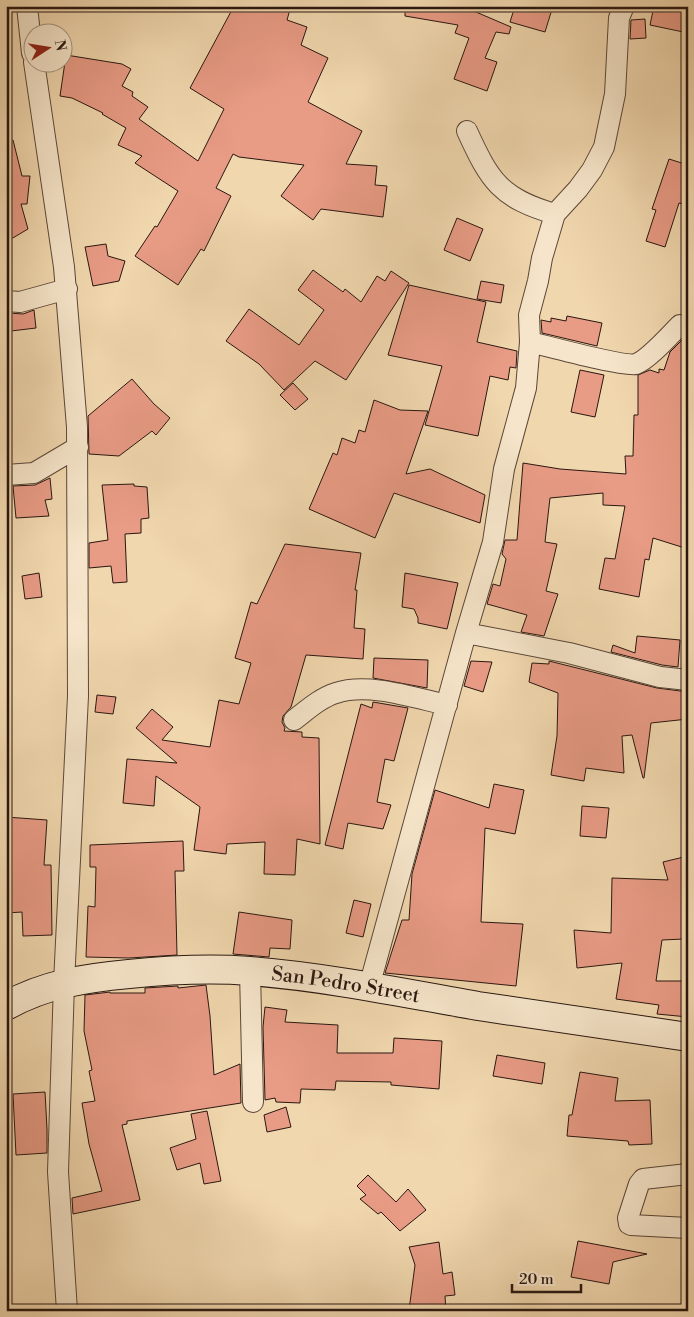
<svg xmlns="http://www.w3.org/2000/svg" width="694" height="1317" font-family="'Libre Bodoni',serif">
  <rect width="100%" height="100%" fill="#f1d7ae"/>
  <filter id="stains"><feTurbulence type="fractalNoise" baseFrequency=".004" numOctaves="4"/><feColorMatrix values="0 0 0 0 .2 0 0 0 0 .09 0 0 0 0 .02 0 0 0 .5 -.17"/></filter>
  <radialGradient id="worn" r=".72"><stop offset=".6" stop-color="#630" stop-opacity="0"/><stop offset="1" stop-color="#630" stop-opacity=".3"/></radialGradient>
  <path fill="#e89b85" stroke="#291710" d="M 234,6 L 291,6 L 287,20 L 307,27 L 301,45 L 328,58 L 308,102 L 362,131 L 346,164 L 377,166 L 375,185 L 387,186 L 383,217 L 321,209 L 313,220 L 281,196 L 304,165 L 239,157 L 233,154 L 216,188 L 231,196 L 204,251 L 201,249 L 178,285 L 135,256 L 155,226 L 157,227 L 178,191 L 135,163 L 142,156 L 118,145 L 126,128 L 102,114 L 103,113 L 72,98 L 60,96 L 66,55 L 122,64 L 131,69 L 122,86 L 133,92 L 132,96 L 148,107 L 139,119 L 198,161 L 224,109 L 190,88 Z
    M 405,6 L 462,6 L 511,27 L 509,34 L 496,32 L 485,58 L 497,62 L 487,91 L 454,79 L 469,38 L 455,33 L 458,25 L 405,16 Z
    M 515,6 L 553,6 L 545,32 L 510,22 Z
    M 654,6 L 688,6 L 688,33 L 650,25 Z
    M 645,19 L 646,38 L 630,39 L 631,20 Z
    M 13,140 L 22,176 L 30,176 L 27,204 L 21,204 L 28,229 L 6,242 L 6,141 Z
    M 669,159 L 688,165 L 688,205 L 679,203 L 665,247 L 646,241 L 656,210 L 652,209 Z
    M 457,218 L 483,229 L 470,261 L 444,250 Z
    M 106,244 L 108,256 L 125,261 L 119,281 L 93,286 L 85,247 Z
    M 313,270 L 343,292 L 345,289 L 361,302 L 377,276 L 385,281 L 391,271 L 409,283 L 346,380 L 315,361 L 284,390 L 259,364 L 226,341 L 249,309 L 299,345 L 324,310 L 298,290 Z
    M 481,281 L 504,285 L 501,303 L 477,299 Z
    M 409,285 L 486,302 L 477,342 L 517,351 L 516,368 L 510,367 L 508,380 L 490,376 L 478,436 L 425,425 L 442,366 L 388,355 Z
    M 34,310 L 36,328 L 11,331 L 9,313 L 23,314 Z
    M 567,316 L 602,323 L 597,346 L 542,333 L 541,320 L 551,322 L 551,318 L 566,321 Z
    M 688,334 L 688,549 L 653,538 L 649,560 L 645,559 L 639,597 L 599,589 L 605,558 L 615,559 L 625,506 L 603,505 L 603,493 L 550,498 L 545,542 L 557,544 L 546,591 L 558,594 L 544,636 L 521,632 L 527,615 L 487,604 L 493,584 L 500,586 L 506,559 L 502,554 L 505,540 L 517,540 L 523,463 L 560,469 L 626,474 L 625,456 L 633,456 L 634,415 L 638,415 L 638,375 L 650,370 L 659,373 L 659,369 L 664,370 L 670,352 Z
    M 580,370 L 604,375 L 595,417 L 571,412 Z
    M 132,379 L 154,404 L 170,418 L 156,435 L 152,431 L 119,456 L 89,454 L 88,416 Z
    M 293,383 L 308,399 L 295,410 L 280,395 Z
    M 374,400 L 400,410 L 428,411 L 406,474 L 430,469 L 485,495 L 480,523 L 394,493 L 375,538 L 309,509 L 333,453 L 337,455 L 342,438 L 355,443 L 359,430 L 365,432 Z
    M 50,478 L 52,499 L 45,500 L 49,516 L 16,518 L 13,486 L 35,485 Z
    M 134,484 L 134,486 L 147,487 L 149,518 L 141,519 L 141,533 L 125,534 L 127,582 L 113,583 L 111,566 L 89,568 L 89,543 L 108,540 L 102,485 Z
    M 285,544 L 361,553 L 355,590 L 357,590 L 354,628 L 365,629 L 363,659 L 306,655 L 291,707 L 283,716 L 282,722 L 285,728 L 284,731 L 302,732 L 302,737 L 319,738 L 320,844 L 297,839 L 295,875 L 264,874 L 265,842 L 227,844 L 226,854 L 194,850 L 200,807 L 156,776 L 154,806 L 123,803 L 127,759 L 177,763 L 136,728 L 152,709 L 173,727 L 162,740 L 210,747 L 219,700 L 239,704 L 251,663 L 235,658 L 251,602 L 257,604 Z
    M 39,573 L 42,597 L 25,599 L 22,576 Z
    M 405,573 L 458,583 L 447,629 L 418,623 L 418,618 L 414,609 L 402,607 Z
    M 637,636 L 680,640 L 678,667 L 662,665 L 611,652 L 613,645 L 635,653 Z
    M 374,658 L 428,660 L 427,688 L 373,678 Z
    M 471,661 L 492,662 L 483,692 L 464,686 Z
    M 549,661 L 657,688 L 688,692 L 688,719 L 651,723 L 644,778 L 643,778 L 632,735 L 622,736 L 624,773 L 586,768 L 584,781 L 551,775 L 557,736 L 558,693 L 529,682 L 532,663 L 549,664 Z
    M 97,695 L 116,697 L 113,714 L 95,712 Z
    M 373,702 L 408,708 L 394,761 L 385,759 L 377,802 L 391,805 L 383,829 L 348,823 L 343,849 L 325,845 L 361,704 L 372,708 Z
    M 494,784 L 524,790 L 515,834 L 485,828 L 481,922 L 523,924 L 516,986 L 385,973 L 402,920 L 409,920 L 412,874 L 435,790 L 489,808 Z
    M 582,806 L 609,808 L 606,838 L 580,836 Z
    M 6,817 L 47,820 L 44,865 L 51,865 L 52,935 L 23,936 L 22,912 L 6,913 Z
    M 183,841 L 184,871 L 175,871 L 177,955 L 129,958 L 86,957 L 88,906 L 95,907 L 96,867 L 90,867 L 90,845 Z
    M 688,856 L 688,906 L 683,906 L 684,939 L 662,940 L 656,981 L 688,981 L 688,1017 L 657,1014 L 659,1005 L 616,999 L 622,963 L 577,968 L 574,930 L 611,933 L 612,878 L 668,880 L 663,862 Z
    M 354,900 L 371,904 L 363,937 L 346,933 Z
    M 239,912 L 292,920 L 290,949 L 270,948 L 269,957 L 233,954 Z
    M 206,985 L 210,1016 L 214,1075 L 240,1064 L 241,1103 L 127,1121 L 127,1124 L 122,1125 L 140,1200 L 73,1214 L 72,1198 L 102,1191 L 89,1144 L 82,1103 L 95,1101 L 89,1071 L 92,1070 L 84,1031 L 85,995 L 110,992 L 110,993 L 145,993 L 145,988 L 178,986 L 178,988 Z
    M 265,1007 L 287,1010 L 285,1022 L 338,1025 L 337,1053 L 393,1053 L 394,1038 L 442,1041 L 439,1089 L 391,1085 L 391,1082 L 336,1081 L 335,1090 L 301,1089 L 300,1103 L 276,1102 L 275,1098 L 265,1100 L 263,1027 Z
    M 497,1055 L 545,1063 L 542,1084 L 493,1076 Z
    M 580,1072 L 618,1078 L 615,1101 L 650,1100 L 652,1144 L 629,1145 L 628,1141 L 567,1136 L 569,1115 L 572,1115 Z
    M 45,1092 L 47,1129 L 47,1153 L 16,1155 L 13,1094 Z
    M 286,1107 L 291,1127 L 267,1132 L 264,1115 Z
    M 207,1111 L 221,1181 L 204,1184 L 200,1163 L 177,1170 L 170,1148 L 196,1139 L 191,1114 Z
    M 368,1175 L 396,1202 L 408,1189 L 426,1210 L 400,1231 L 381,1212 L 378,1214 L 360,1199 L 366,1195 L 357,1186 Z
    M 578,1241 L 647,1254 L 613,1262 L 609,1284 L 571,1277 Z
    M 439,1242 L 443,1274 L 452,1272 L 455,1295 L 445,1296 L 446,1311 L 409,1310 L 415,1265 L 409,1247 Z"/>
  <g fill="none" stroke-linecap="round" stroke-linejoin="round">
    <g stroke="#5b4738" stroke-width="22">
      <path id="street" d="M 27,6 L 32,53
        M 34,62 L 64,267 L 77,427 L 78,696 L 64,983 L 58,1172 L 67,1311
        M 467,131 C 490,181 500,198 555,214
        M 6,301 L 20,302 L 67,289
        M 530,342 C 547,346 624,367 636,364 C 648,360 671,334 680,325
        M 6,475 L 34,473 L 78,447
        M 466,633 L 569,653 L 660,677 L 688,680
        M 294,720 C 307,710 320,698 336,693 C 368,682 415,698 447,705
        M 250,971 L 253,1102
        M 369,987 L 466,633 L 493,542 L 504,469 L 526,388 L 530,342 L 529,315 L 538,281 L 542,258 L 555,214 L 578,189 L 592,170 L 604,147 L 615,94 L 619,18 L 624,6
        M 688,1174 L 643,1179 L 639,1184 L 628,1218 L 629,1224 L 631,1225 L 688,1228"/>
    </g>
    <g stroke="#291710" stroke-width="30">
      <g id="secondary">
        <path id="s1" d="M 6,1006 C 45,984 86,978 129,974 C 169,970 210,968 250,971 C 326,977 404,993 478,1006 C 548,1017 618,1027 688,1037"/>
      </g>
    </g>
    <use href="#street" stroke="#f6e5ca" stroke-width="20"/>
    <use href="#secondary" stroke="#f6e5ca" stroke-width="28"/>
  </g>
  <g text-anchor="middle" stroke-width="4" stroke-linejoin="round" paint-order="stroke">
    <g font-size="20" fill="#291710" stroke="#f6e5ca">
      <text dy="7" stroke="none"><textPath href="#s1" startOffset="346">San Pedro Street</textPath></text>
    </g>
  </g>
  <rect width="694" height="1317" fill="none" stroke="#f1d7ae" stroke-width="25"/>
  <rect x="8" y="8" width="679" height="1302" fill="none" stroke="#291710" stroke-width="2.5"/>
  <rect x="12" y="12" width="669" height="1292" fill="none" stroke="#291710"/>
  <g transform="translate(48 48) rotate(78)"><circle r="24" fill="#f6e5ca" stroke="#a49380"/>
  <path d="M0-4L9 19L0 12L-9 19Z" fill="#8f2418"/>
  <text y="-8" font-size="14" font-weight="bold" text-anchor="middle" fill="#291710">N</text>
  </g>
  <path d="M512 1284v8h69v-8" fill="none" stroke="#291710" stroke-width="2.5"/>
  <text x="519" y="1284" font-size="15" fill="#291710" stroke="#f6e5ca" stroke-width="4" paint-order="stroke">20 m</text>
  <rect width="100%" height="100%" filter="url(#stains)"/>
  <rect width="100%" height="100%" fill="url(#worn)"/>
</svg>
